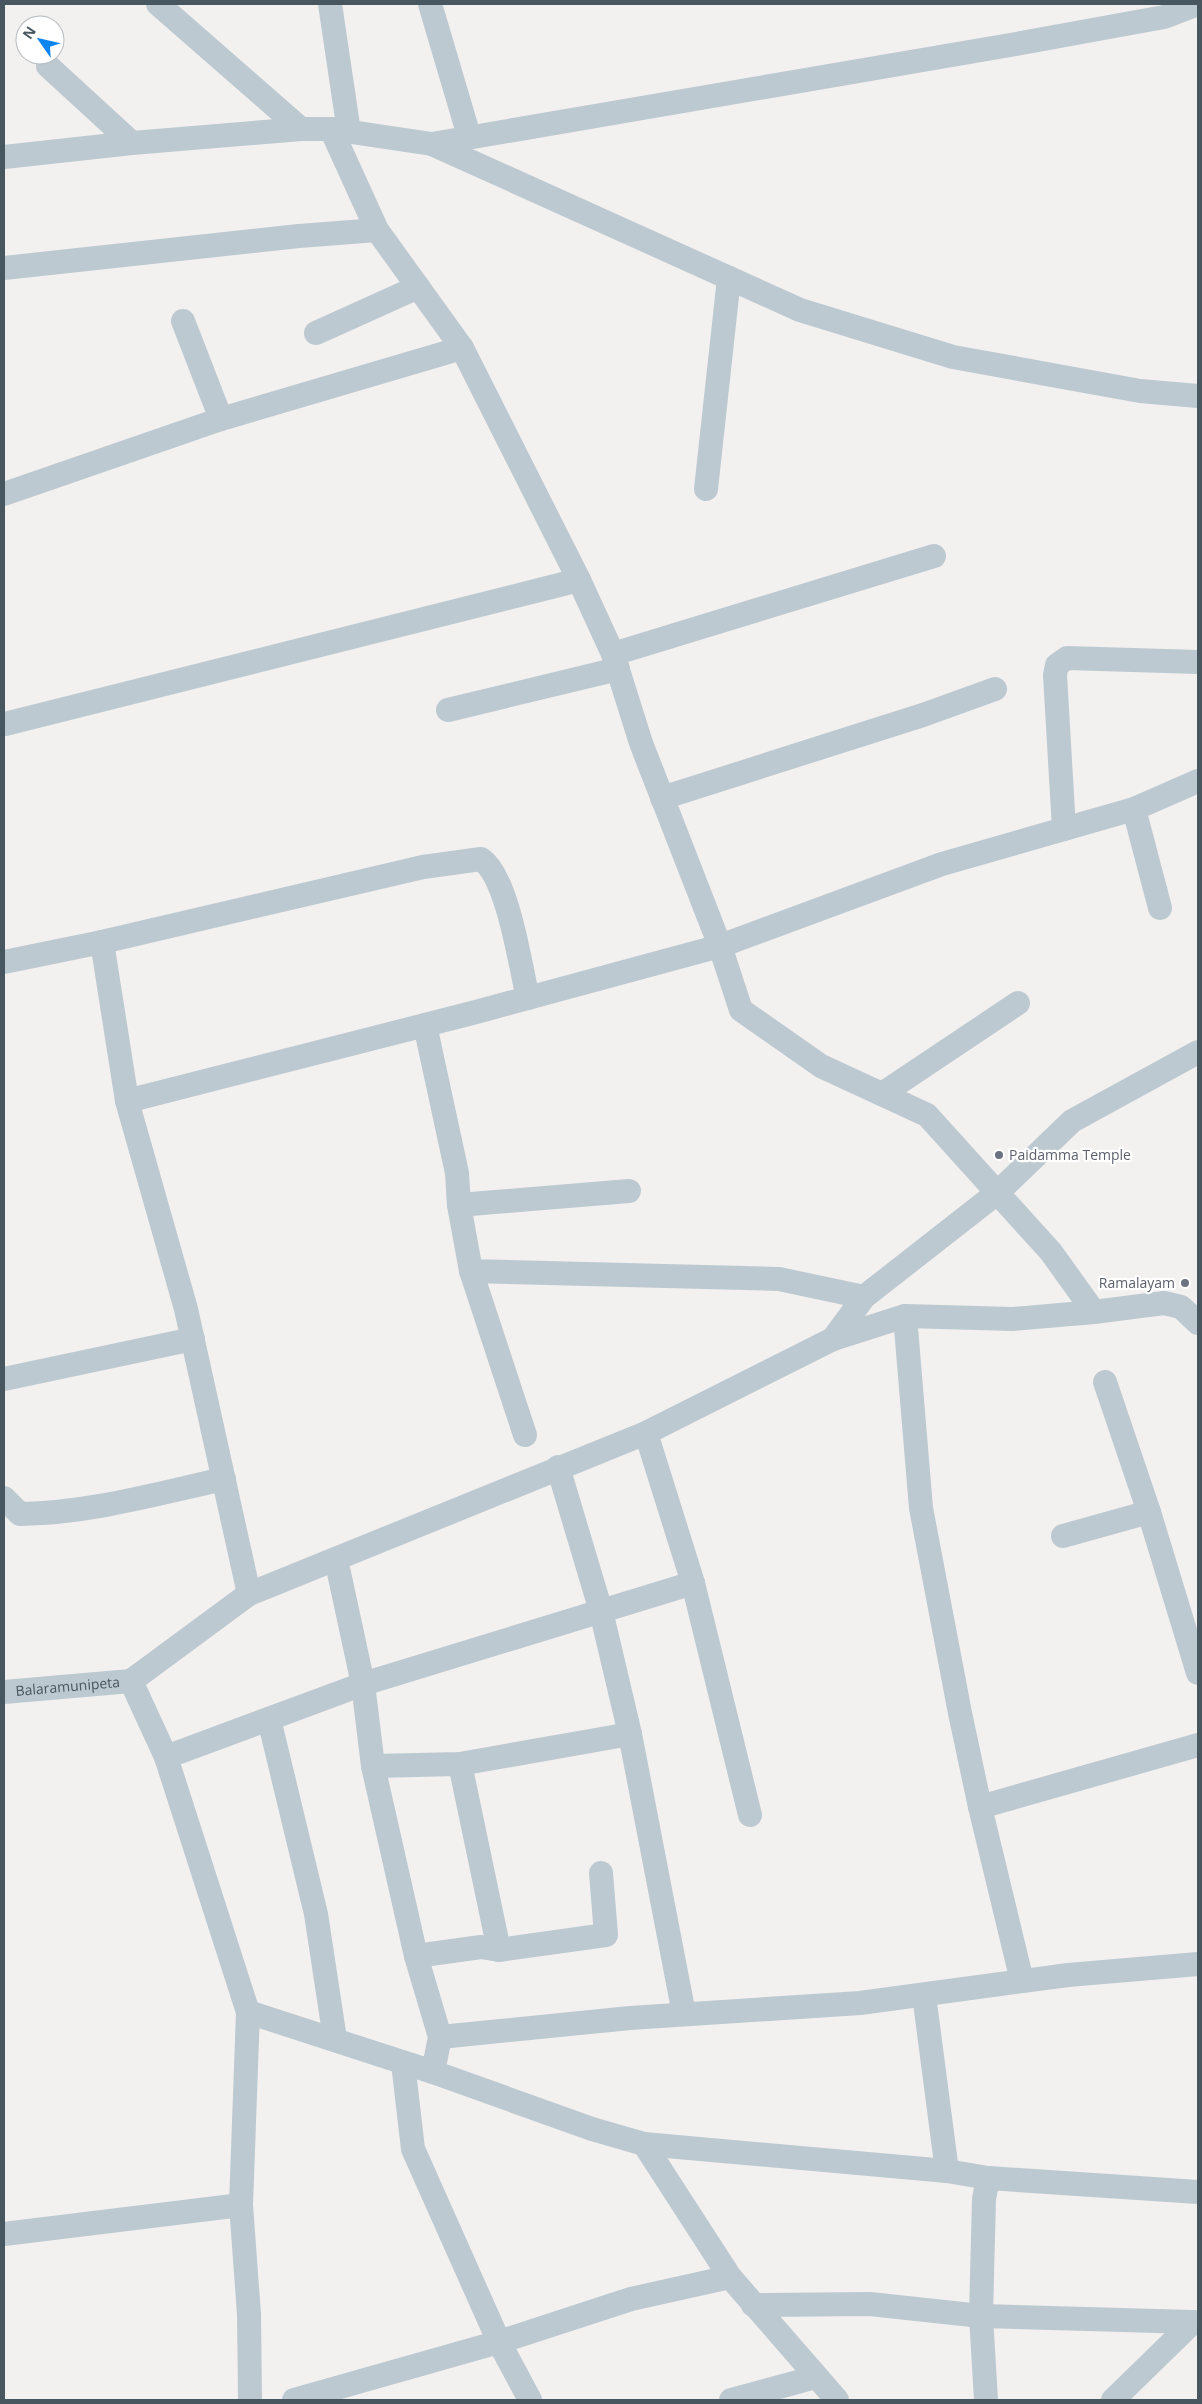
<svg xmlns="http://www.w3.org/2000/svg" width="1202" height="2404" font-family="'Open Sans',sans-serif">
  <rect width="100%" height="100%" fill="#f3f0f0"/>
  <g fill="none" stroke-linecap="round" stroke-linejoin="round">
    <g stroke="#bdc9d0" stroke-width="24">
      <path d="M 158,4 L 301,129"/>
      <path d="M 330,4 L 349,132"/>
      <path d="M 430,4 L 469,136"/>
      <path d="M 48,66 L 132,143"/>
      <path d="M 432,144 L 1016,44 L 1164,17 L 1198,4"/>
      <path d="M 4,157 L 132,143 L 301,129 L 331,129 L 432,144 L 800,310 L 953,357 L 1140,391 L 1198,396"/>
      <path d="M 4,268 L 299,236 L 377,230"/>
      <path d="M 183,321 L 221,419"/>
      <path d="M 316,333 L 418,287"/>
      <path d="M 706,489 L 729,278"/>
      <path d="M 4,494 L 221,419 L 462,348 L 377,230 L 331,129"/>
      <path d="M 934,556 L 613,654 L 641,743 L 720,946 L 741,1010 L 821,1066 L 927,1115 L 1051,1252 L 1094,1312"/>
      <path d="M 579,580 L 613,654"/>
      <path d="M 448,710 L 618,669"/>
      <path d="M 5,724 L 579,580 L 462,348"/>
      <path d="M 662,798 L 923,715 L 995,689"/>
      <path d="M 1134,809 L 1160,908"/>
      <path d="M 1064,829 L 1055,675 L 1057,665 L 1067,658 L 1198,662"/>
      <path d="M 102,942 L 127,1101"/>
      <path d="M 4,962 L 102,942 L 423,867 L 481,859 C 508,877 520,965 528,998"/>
      <path d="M 425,1025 L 457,1173 L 459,1205"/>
      <path d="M 882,1094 L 1018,1003"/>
      <path d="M 629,1191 L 459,1205 L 471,1271 L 779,1279 L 864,1297"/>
      <path d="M 471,1271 L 525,1435"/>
      <path d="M 905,1316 L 921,1508 L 960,1713 L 980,1807"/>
      <path d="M 833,1339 L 905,1316 L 1013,1319 L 1094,1312 L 1164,1303 L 1181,1307 L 1198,1323"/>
      <path d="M 4,1379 L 193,1339"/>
      <path d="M 1105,1382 L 1149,1512 L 1198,1673"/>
      <path d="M 646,1433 L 693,1583 L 750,1815"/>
      <path d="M 558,1467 L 601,1611 L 630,1734 L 684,2014"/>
      <path d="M 4,1498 L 20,1514 C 89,1513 156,1494 224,1479"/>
      <path d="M 1063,1536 L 1149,1512"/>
      <path d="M 336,1559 L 363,1684 L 373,1766 L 416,1956 L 440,2037 L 433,2072"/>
      <path d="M 249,1594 L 186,1309 L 127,1101 L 476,1012 L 720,946 L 942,864 L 1134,809 L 1198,781"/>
      <path d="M 131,1681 L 166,1757 L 248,2012 L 433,2072 L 592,2129 L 644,2144 L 947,2171 L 988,2178 L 1198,2192"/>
      <path d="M 131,1681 L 249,1594 L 646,1433 L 833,1339 L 864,1297 L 997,1193 L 1072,1121 L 1198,1052"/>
      <path id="s1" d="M 4,1692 L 131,1681"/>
      <path d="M 269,1719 L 316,1914 L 335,2039"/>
      <path d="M 166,1757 L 363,1684 L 693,1583"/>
      <path d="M 460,1764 L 499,1950"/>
      <path d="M 373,1766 L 460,1764 L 630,1734"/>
      <path d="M 416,1956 L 481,1947 L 499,1950 L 606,1935 L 601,1873"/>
      <path d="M 1022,1981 L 980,1807 L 1198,1745"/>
      <path d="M 924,1995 L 947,2171"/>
      <path d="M 248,2012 L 241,2205 L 249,2314 L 250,2400"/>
      <path d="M 440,2037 L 630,2018 L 860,2003 L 1068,1975 L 1198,1964"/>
      <path d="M 403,2063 L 413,2149 L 499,2342 L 530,2400"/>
      <path d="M 644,2144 L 730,2277 L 837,2400"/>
      <path d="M 4,2234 L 241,2205"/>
      <path d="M 753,2305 L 870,2304 L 981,2316 L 1193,2322"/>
      <path d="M 294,2400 L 499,2342 L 631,2299 L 730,2277"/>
      <path d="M 731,2400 L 816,2377"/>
      <path d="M 986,2400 L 981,2316 L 984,2199 L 988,2178"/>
      <path d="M 1113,2400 L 1193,2322 L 1198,2323"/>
    </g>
  </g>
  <g fill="#6b7280" stroke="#fff" stroke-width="2">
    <circle cx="999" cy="1155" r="5"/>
    <circle cx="1185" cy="1283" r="5"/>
  </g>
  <g text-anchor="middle" stroke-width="4.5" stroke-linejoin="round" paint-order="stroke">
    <g font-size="14" fill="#5b616d" stroke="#fff" text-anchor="start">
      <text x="1009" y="1160">Paidamma Temple</text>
      <text x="1175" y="1288" text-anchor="end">Ramalayam</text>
    </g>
    <g font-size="14" fill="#47565f" stroke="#fff">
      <text dy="5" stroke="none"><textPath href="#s1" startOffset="64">Balaramunipeta</textPath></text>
    </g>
  </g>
  <rect width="1202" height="2404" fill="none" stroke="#47565f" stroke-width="10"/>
  <g transform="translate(40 40) rotate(304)"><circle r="24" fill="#ffffff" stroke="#b5bbbf"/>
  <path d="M0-4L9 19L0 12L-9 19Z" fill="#0d85f0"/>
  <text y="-8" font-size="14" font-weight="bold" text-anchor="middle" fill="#47565f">N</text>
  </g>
</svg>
